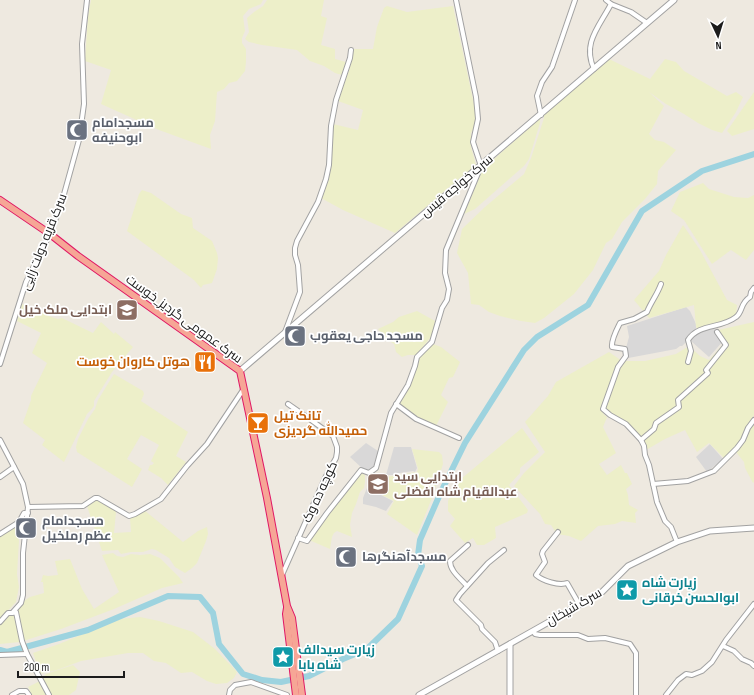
<svg xmlns="http://www.w3.org/2000/svg" width="754" height="695" viewBox="0 0 754 695" font-family="'Sofia Sans Condensed',Cairo,sans-serif">
<style>
.residential{fill:#d9d8d8}
.farmland{fill:#edefc9}
.lines{fill:none;stroke-linecap:round;stroke-linejoin:round}
.river{stroke:#9dd3df;stroke-width:6}
.minor-casing{stroke:#a2a2a2;stroke-width:6}
.tertiary-casing{stroke:#a2a2a2;stroke-width:7}
.trunk-casing{stroke:#e01865;stroke-width:8}
.minor{stroke:#fff;stroke-width:4}
.tertiary{stroke:#fff;stroke-width:5}
.trunk{stroke:#f6a696;stroke-width:6}
.labels{text-anchor:middle;dominant-baseline:central;stroke-width:3.5;stroke-linejoin:round;paint-order:stroke}
.worship-label{font-size:13px;font-weight:bold;fill:#5b616d;stroke:#fff;text-anchor:start}
.street-label{font-size:13px;fill:#1b1b1b;stroke:#fff}
.education-label{font-size:13px;font-weight:bold;fill:#785e54;stroke:#fff;text-anchor:end}
.food-label{font-size:13px;font-weight:bold;fill:#c56008;stroke:#fff;text-anchor:end}
.culture-label{font-size:13px;font-weight:bold;fill:#0d838f;stroke:#fff;text-anchor:start}
</style>
<rect width="100%" height="100%" fill="#eee9e0"/>
<!-- residential -->
<g class="residential">
<polygon points="686,307 690,311 696,324 696,332 711,324 724,340 709,357 691,341 694,335 682,346 680,346 676,349 623,359 629,337 627,326"/>
<polygon points="366,443 378,451 377,460 372,469 368,471 363,469 350,457"/>
<polygon points="710,444 723,459 707,472 696,457"/>
<polygon points="394,447 411,447 417,468 415,472 413,471 393,474 393,475 386,475"/>
<polygon points="367,488 393,501 386,511 376,507 363,504 363,498"/>
</g>
<!-- farmland -->
<g class="farmland">
<polygon points="91,0 263,0 261,4 249,9 243,16 245,31 242,38 242,43 246,49 246,62 245,71 237,81 229,83 224,89 217,92 215,121 210,135 211,149 159,130 101,104 111,70 85,61 88,16"/>
<polygon points="267,0 324,0 321,16 327,18 321,45 335,49 335,59 346,62 342,75 335,73 324,66 310,61 297,50 262,45 249,42 245,39 249,32 247,18 254,12 263,6"/>
<polygon points="387,6 407,12 453,6 475,109 476,119 475,126 471,133 471,147 476,165 395,233 343,210 321,198 329,165 333,124 358,130 363,110 338,101 337,98 354,49 373,49 377,27 384,8"/>
<polygon points="609,59 650,79 665,59 676,62 684,71 727,96 736,92 743,97 736,112 722,133 712,130 698,123 684,114 666,104 649,92 664,106 649,134 655,140 664,142 676,150 658,171 657,184 645,199 622,222 612,239 606,243 593,270 574,294 544,318 535,323 521,321 500,316 489,312 479,305 471,304 468,273 457,253 462,229 485,207 524,174 531,158 544,118 544,114"/>
<polygon points="754,92 754,129 732,136 727,131"/>
<polygon points="540,118 540,123 529,159 524,166 475,209 464,214 483,169"/>
<polygon points="703,183 709,189 734,197 748,198 754,195 754,250 746,260 731,250 712,264 684,220 671,211 680,192"/>
<polygon points="142,190 151,193 181,214 192,218 193,228 212,241 217,253 218,258 217,269 212,283 203,285 201,288 194,280 127,231 139,194"/>
<polygon points="683,225 700,250 727,300 737,305 736,316 720,324 698,329 696,327 694,305 649,318 634,300 659,271 666,255"/>
<polygon points="22,304 51,317 58,319 62,318 93,333 101,322 114,334 115,332 133,347 112,372 94,401 94,406 91,410 87,414 64,462 42,445 45,440 23,423 31,400 31,396 47,363 32,353 41,333 17,321"/>
<polygon points="417,311 435,321 432,336 416,355 408,355 402,357 396,352 394,344 385,338 378,329 393,322 399,317"/>
<polygon points="754,322 754,415 739,443 725,459 709,443 697,452 685,430 665,439 646,450 633,433 627,422 617,419 602,413 607,417 603,427 616,453 599,464 607,475 621,465 625,473 627,473 632,484 626,489 628,495 629,505 638,510 635,513 636,523 622,521 615,524 598,526 581,541 569,536 557,534 551,525 545,524 540,514 514,486 524,473 545,452 525,422 548,396 556,382 609,352 622,361 645,361 676,354 689,346 700,356 709,360 725,342 718,330"/>
<polygon points="433,344 441,347 460,362 453,377 449,378 441,395 448,402 436,426 421,419 399,405 419,358"/>
<polygon points="114,374 143,391 144,394 141,401 188,432 176,456 186,462 168,485 161,478 148,470 150,465 152,465 154,463 151,461 159,445 141,435 127,459 142,469 132,487 77,452 76,447 78,439 88,419 95,409 98,400"/>
<polygon points="754,420 754,482 753,483 745,468 744,462 736,452"/>
<polygon points="522,428 539,452 520,468 520,473 509,485 528,510 527,513 495,527 496,538 484,545 477,545 473,538 465,543 450,526 455,519 448,511 448,501 455,484"/>
<polygon points="412,449 439,452 442,455 443,464 432,498 417,535 387,514 394,501 380,494 372,488 367,488 367,486 369,474 386,477 417,472 418,469"/>
<polygon points="360,473 365,475 365,482 364,488 360,492 356,504 352,513 350,525 352,537 337,531 334,533 332,537 330,549 309,540"/>
<polygon points="97,499 107,503 116,512 114,533 131,532 130,518 144,510 183,542 198,531 207,527 208,534 206,541 197,563 192,568 185,573 175,567 169,558 156,550 152,549 143,552 131,552 121,554 118,550 102,551 87,506"/>
<polygon points="17,525 19,541 17,574 19,587 16,602 0,619 0,532 3,529"/>
<polygon points="113,553 117,556 123,557 131,554 140,555 150,554 160,558 179,577 183,583 162,588 114,609 61,629 20,642 0,644 0,624 21,603 30,597 44,593 43,582 41,582 43,575 48,576 58,575 55,561 70,559 82,589 94,609 119,592 102,555"/>
<polygon points="140,617 159,621 193,632 215,649 237,672 234,678 227,683 216,684 207,681 192,672 181,673 166,663 154,661 143,653 128,653 81,661 57,670 40,674 33,653 59,644 120,619"/>
<polygon points="73,665 80,672 76,690 69,695 32,695 28,687 38,682 46,674"/>
</g>
<g class="lines">
<!-- river -->
<polyline class="river" points="0,650 7,652 88,630 168,596 200,597 213,613 219,644 243,674 262,680 281,682 309,676 343,659 367,649 398,619 422,566 418,555 420,540 440,494 465,443 524,350 537,337 588,305 642,211 702,171 754,154"/>
<!-- minor casing -->
<g class="minor-casing">
<g id="minor">
<polyline points="606,0 611,4 631,12 647,23"/>
<path d="M594,69C582,43 599,27 611,4"/>
<polyline points="541,115 537,96 542,82 552,67 575,0"/>
<path d="M661,284C657,295 651,302 647,312L634,319L620,323C617,329 611,340 612,347L625,349L626,356L618,367L603,409L610,415L626,424L641,440L644,446L645,455L649,465L657,502L665,521L671,527L677,542"/>
<polyline points="285,332 300,292 298,265 295,255 295,248 297,241 318,202 326,179 329,165 331,126 336,100 350,58 351,50"/>
<path d="M688,362L691,351L688,340C699,323 721,329 736,317C743,312 740,303 750,297L751,292L754,288"/>
<polyline points="0,364 26,282 50,234 61,205 79,140 84,104 82,44 87,0"/>
<polyline points="396,404 416,419 459,438"/>
<polyline points="0,440 23,484 28,507 23,553 23,595 21,603 12,613 8,613 0,622"/>
<polyline points="641,440 654,429 656,423 679,407 678,400 708,373 706,370 726,345 717,332"/>
<polyline points="0,477 14,467"/>
<polyline points="653,484 688,481 714,471 737,448 743,440 748,428 754,420"/>
<polyline points="28,507 83,506 95,498 98,498 129,516 135,514 161,499 187,466 207,444 243,390"/>
<path d="M558,532L543,551L542,554L545,562L536,575C543,581 559,586 567,583L579,604"/>
<polyline points="0,534 19,522 24,513 28,513"/>
<polyline points="298,538 307,541 327,513 361,470 369,473 376,468 391,413 408,385 415,366 417,357 432,342 442,308 447,300 449,289 445,273 446,250 481,166 473,142 478,119 476,97 456,0"/>
<polyline points="282,575 325,478 336,458 337,452 337,447 333,436 311,420 288,404"/>
<path d="M467,586C460,578 450,571 450,561L468,545"/>
<polyline points="12,613 16,612 22,641 27,654 49,695"/>
<polyline points="533,631 535,634 540,635 578,635 588,639 605,638 630,644 636,653 636,695"/>
<polyline points="723,646 734,651 742,659 751,663 754,666"/>
<polyline points="498,651 495,642 482,629 481,625 456,600 460,594 488,563 504,550"/>
<polyline points="0,655 27,654"/>
<polyline points="12,695 19,691 26,691 29,695"/>
<polyline points="229,695 230,690 235,685 251,682 287,695"/>
<polyline points="666,695 678,680 686,674 692,675 702,671 712,662 726,640 754,604"/>
</g>
</g>
<!-- tertiary casing -->
<g class="tertiary-casing">
<g id="tertiary">
<polyline points="240,371 674,0"/>
<polyline points="419,695 602,592 628,566 677,542 710,531 754,528"/>
<polyline points="510,695 510,644"/>
</g>
</g>
<!-- trunk casing -->
<g class="trunk-casing">
<g id="trunk">
<polyline points="0,200 50,234 78,256 240,371 267,498 287,606 292,618 302,695"/>
<polyline points="287,608 286,614 296,695"/>
</g>
</g>
<!-- minor -->
<use href="#minor" class="minor"/>
<!-- tertiary -->
<use href="#tertiary" class="tertiary"/>
<!-- trunk -->
<use href="#trunk" class="trunk"/>
</g>
<!-- icons -->
<defs>
<g id="mosque-square" transform="scale(1.15)"><rect x="-9" y="-9" width="18" height="18" rx="4" fill="#6b7280" stroke="#fff"/><path d="M3.5-4.9A6 6 0 1 0 3.5 4.9A5 5 0 1 1 3.5-4.9Z" fill="#fff"/></g>
<g id="school-square" transform="scale(1.15)"><rect x="-9" y="-9" width="18" height="18" rx="4" fill="#8d6e63" stroke="#fff"/><path d="M0-5L7-2L0 1L-7-2ZM-4 1L0 2.5L4 1V4Q0 6-4 4Z" fill="#fff"/></g>
<g id="restaurant-square" transform="scale(1.15)"><rect x="-9" y="-9" width="18" height="18" rx="4" fill="#e8710a" stroke="#fff"/><path d="M-5-6h1v4h1v-4h1v4h1v-4h1v5L-1.5 .5V6h-2V.5L-5-1ZM5-6V6H3V1.5H1.5Q1.5-4 5-6Z" fill="#fff"/></g>
<g id="bar-square" transform="scale(1.15)"><rect x="-9" y="-9" width="18" height="18" rx="4" fill="#e8710a" stroke="#fff"/><path d="M-6-5H6L.8 .8V4.5H3.5V6h-7V4.5H-.8V.8Z" fill="#fff"/></g>
<g id="sight-square" transform="scale(1.15)"><rect x="-9" y="-9" width="18" height="18" rx="4" fill="#0f9aa8" stroke="#fff"/><path d="M0-6L1.8-2.2L6-1.7L2.9 1.2L3.7 5.4L0 3.3L-3.7 5.4L-2.9 1.2L-6-1.7L-1.8-2.2Z" fill="#fff"/></g>
</defs>
<g fill-rule="evenodd">
<use href="#mosque-square" x="77" y="130"/>
<use href="#school-square" x="127" y="310"/>
<use href="#mosque-square" x="295" y="336"/>
<use href="#restaurant-square" x="205" y="362"/>
<use href="#bar-square" x="258" y="423"/>
<use href="#school-square" x="378" y="484"/>
<use href="#mosque-square" x="26" y="528"/>
<use href="#mosque-square" x="346" y="557"/>
<use href="#sight-square" x="627" y="590"/>
<use href="#sight-square" x="283" y="657"/>
</g>
<g class="labels">
<!-- worship labels -->
<g class="worship-label">
<text x="92" y="123">مسجدامام<tspan x="92" dy="15">ابوحنیفه</tspan></text>
<text x="310" y="336">مسجد حاجی یعقوب</text>
<text x="42" y="521">مسجدامام<tspan x="42" dy="15">عظم رملخیل</tspan></text>
<text x="362" y="557">مسجدآهنگرها</text>
</g>
<!-- street labels -->
<g class="street-label">
<text transform="translate(457 186) rotate(-40)">سرک خواجه قیس</text>
<text transform="translate(44 242) rotate(-68)">سرک قریه دولت زایی</text>
<text transform="translate(184 319) rotate(36)">سرک عمومی گردیز_خوست</text>
<text transform="translate(320 492) rotate(-65)">کوچه ده وک</text>
<text transform="translate(574 607) rotate(-30)">سرک شیخان</text>
</g>
<!-- education labels -->
<g class="education-label">
<text x="112" y="310">ابتدایی ملک خیل</text>
<text x="394" y="477" text-anchor="start">ابتدایی سید<tspan x="394" dy="15">عبدالقیام شاه افضلی</tspan></text>
</g>
<!-- food labels -->
<g class="food-label">
<text x="190" y="362">هوتل کاروان خوست</text>
<text x="274" y="416" text-anchor="start">تانک تیل<tspan x="274" dy="15">حمیدالله گردیزی</tspan></text>
</g>
<!-- culture labels -->
<g class="culture-label">
<text x="642" y="583">زیارت شاه<tspan x="642" dy="15">ابوالحسن خرقانی</tspan></text>
<text x="298" y="650">زیارت سیدالف<tspan x="298" dy="15">شاه بابا</tspan></text>
</g>
</g>
<!-- north arrow -->
<g transform="translate(718 36) rotate(176)" stroke="#ffffff" stroke-width="3" paint-order="stroke">
<path d="M0-3L7 15L0 10L-7 15Z" fill="#1b1b1b"/>
<text y="-6" font-size="11" font-weight="bold" text-anchor="middle" fill="#1b1b1b">N</text>
</g>
<!-- scale -->
<path d="M18 671v6h106v-6" fill="none" stroke="#1b1b1b" stroke-width="2"/>
<text x="24" y="671" font-size="12" fill="#1b1b1b" stroke="#ffffff" stroke-width="3" paint-order="stroke">200 m</text>
</svg>
